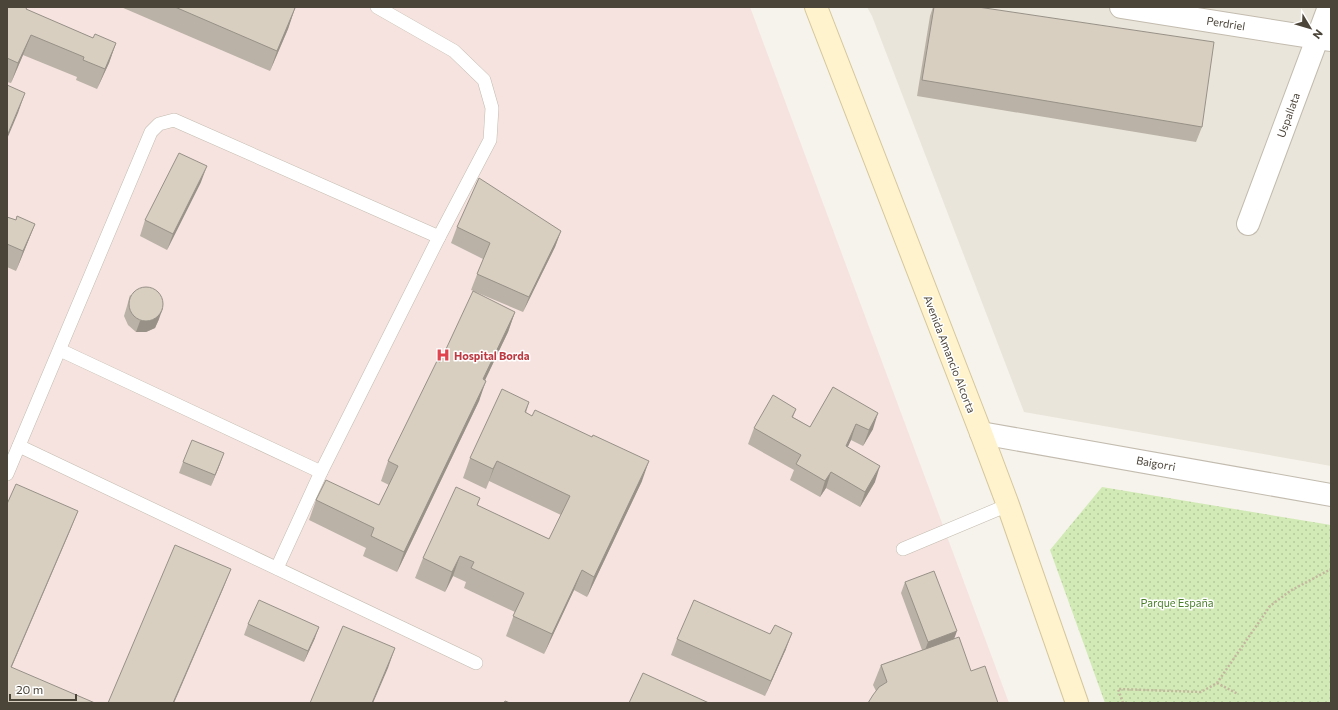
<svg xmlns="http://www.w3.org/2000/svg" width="1338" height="710" viewBox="0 0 1338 710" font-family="Commissioner,sans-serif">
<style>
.residential{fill:#eae5da}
.medical{fill:#f6e3e0}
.green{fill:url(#green-dots)}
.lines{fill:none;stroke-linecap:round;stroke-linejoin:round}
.lane-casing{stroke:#c2bbae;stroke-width:14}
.street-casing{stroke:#c2bbae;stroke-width:24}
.secondary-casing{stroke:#d6c79b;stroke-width:24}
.path{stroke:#c4b79f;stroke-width:2.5;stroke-dasharray:2 2;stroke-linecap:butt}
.lane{stroke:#fff;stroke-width:13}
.street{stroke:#fff;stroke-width:22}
.secondary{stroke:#fff3cd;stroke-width:22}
.wall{fill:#bab2a6}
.shaded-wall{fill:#979187}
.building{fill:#d8cfc1;stroke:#979187}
.labels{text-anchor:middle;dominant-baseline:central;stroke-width:3;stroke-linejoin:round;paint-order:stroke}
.street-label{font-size:11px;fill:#4b4439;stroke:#fff}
.health-label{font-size:11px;font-weight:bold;fill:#be3a42;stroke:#fff;text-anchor:start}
.park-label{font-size:11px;fill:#4a7f2a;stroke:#fff}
</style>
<defs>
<pattern id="green-dots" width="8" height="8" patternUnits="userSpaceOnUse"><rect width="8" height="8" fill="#d2eab5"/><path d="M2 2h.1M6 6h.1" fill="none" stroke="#b6ca9c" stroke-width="1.8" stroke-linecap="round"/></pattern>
</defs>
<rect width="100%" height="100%" fill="#f6f3ec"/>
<!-- residential -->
<polygon class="residential" points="867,7 1331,7 1331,466 1024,412 872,16"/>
<!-- medical -->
<polygon class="medical" points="7,7 750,7 1009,703 7,703"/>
<!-- green -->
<polygon class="green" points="1102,487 1331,525 1331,703 1105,703 1050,550"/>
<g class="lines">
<!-- lane casing -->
<g class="lane-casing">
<g id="lane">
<polyline points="60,350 321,472"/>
<polyline points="19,446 476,663"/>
<polyline points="7,474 151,132 159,124 174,120 439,237"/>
<polyline points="903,549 1008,505"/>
<polyline points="277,568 321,472 439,237 490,140 492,108 484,80 454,51 377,7"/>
</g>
</g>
<!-- street casing -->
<g class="street-casing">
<g id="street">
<polyline points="1121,7 1330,40"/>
<polyline points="1248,224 1329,7"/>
<polyline points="981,433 1331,495"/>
</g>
</g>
<!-- secondary casing -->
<g class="secondary-casing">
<polyline id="secondary" points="816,7 981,433 1008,505 1077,703"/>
</g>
<!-- path -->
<g class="path">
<polyline points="1217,683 1238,694"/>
<polyline points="1123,703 1118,689 1201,692 1217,683 1270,606 1290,591 1331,569"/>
</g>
<!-- lane -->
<use href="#lane" class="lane"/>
<!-- street -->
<use href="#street" class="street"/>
<!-- secondary -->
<use href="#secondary" class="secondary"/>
</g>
<!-- wall -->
<g class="wall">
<polygon points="7,7 27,10 93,38 116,43 109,63 97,89 76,80 77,77 23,55 11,83 7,82"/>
<polygon points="121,7 292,7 295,8 288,29 270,71"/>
<polygon points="933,7 978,7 1202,127 1196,142 917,96 930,16"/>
<polygon points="201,182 167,250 140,236 145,220"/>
<polygon points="7,217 16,220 35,224 27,244 16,271 7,267"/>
<polygon points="457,227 561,231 555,247 523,312 471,290 483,259 451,243"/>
<polygon points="130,295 159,319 155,328 146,332 136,332 128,325 124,316 127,306"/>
<polygon points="515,312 508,332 485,380 479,401 397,572 363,556 366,548 309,520 316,500 379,505 389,485 381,481 388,461"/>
<polygon points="833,387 873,429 863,446 851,440 847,447 875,482 860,507 826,488 820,497 790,480 794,470 748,444 754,428 796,409 793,417 810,427"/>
<polygon points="529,402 526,413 642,481 587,597 574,590 544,654 506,636 515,612 464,588 466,582 453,576 445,592 415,578 423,558 480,498 477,506 549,539 561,515 489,481 486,489 463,478 470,458"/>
<polygon points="183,462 220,464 211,486 179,473"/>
<polygon points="905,582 954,639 971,671 998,703 876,691 873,685 881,665 922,650 901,593"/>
<polygon points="248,624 315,638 304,662 244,635"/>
<polygon points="677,639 786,649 765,696 671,655"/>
</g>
<!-- shaded-wall -->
<g class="shaded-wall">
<polygon points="295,8 288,29 270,71 277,51"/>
<polygon points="31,35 23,55 11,83 18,63"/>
<polygon points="116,43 109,63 97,89 105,69"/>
<polygon points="25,93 18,113 7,139 7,136"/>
<polygon points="207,166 201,182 167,250 173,234"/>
<polygon points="35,224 27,244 16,271 23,251"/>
<polygon points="561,231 555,247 523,312 529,297"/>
<polygon points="163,308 159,319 155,328 146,332 136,332 140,321"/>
<polygon points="515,312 508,332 476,399 483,379"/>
<polygon points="486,381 479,401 397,572 404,552"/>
<polygon points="878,413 873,429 863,446 869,430"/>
<polygon points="856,424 851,440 841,462 846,446"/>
<polygon points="224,453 220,464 211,486 215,475"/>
<polygon points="497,461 489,481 486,489 493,469"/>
<polygon points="649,461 642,481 587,597 594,577"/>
<polygon points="880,466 875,482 860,507 865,492"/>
<polygon points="831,472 826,488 820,497 825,481"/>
<polygon points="78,511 70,531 7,678 11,667"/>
<polygon points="460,556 453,576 445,592 452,572"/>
<polygon points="231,569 223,589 174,703 173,703"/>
<polygon points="582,570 574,590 544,654 552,634"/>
<polygon points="319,627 315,638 304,662 308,651"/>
<polygon points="957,631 953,642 924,653 928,642"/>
<polygon points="792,633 786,649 765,696 771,681"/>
<polygon points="395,648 388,668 373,703 372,703"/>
</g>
<!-- building -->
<g class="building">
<polygon points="7,7 27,7 26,9 93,38 95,34 116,43 105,69 83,60 84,57 31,35 18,63 7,58"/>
<polygon points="175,7 292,7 295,8 277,51"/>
<polygon points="934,7 978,7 1214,42 1202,127 922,80"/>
<polygon points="7,85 25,93 7,136"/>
<polygon points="179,153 207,166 173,234 145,220"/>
<polygon points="479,178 561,231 529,297 477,274 490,243 457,227"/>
<polygon points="17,216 35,224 23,251 7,244 7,217 16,220"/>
<circle cx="146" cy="304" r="17"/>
<polygon points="473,291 515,312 483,379 486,381 404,552 371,536 374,528 316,500 326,480 379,505 398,466 388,461 437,361 440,362"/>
<polygon points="833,387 878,413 869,430 856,424 846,446 880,466 865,492 831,472 825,481 796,464 801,455 754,428 773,395 796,409 792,417 810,427"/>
<polygon points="502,389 529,402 525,412 532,416 535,410 592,437 593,435 649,461 594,577 582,570 552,634 513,616 524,593 471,568 474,562 460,556 452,572 423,558 456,487 480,498 477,505 549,539 570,496 497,461 493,469 470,458"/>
<polygon points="192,440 224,453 215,475 183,462"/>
<polygon points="16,484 78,511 11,667 95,703 7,703 7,504"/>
<polygon points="175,545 231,569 173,703 108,703"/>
<polygon points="934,571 957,631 928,642 905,582"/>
<polygon points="259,600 319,627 308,651 248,624"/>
<polygon points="694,600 770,634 775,625 792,633 771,681 677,639"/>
<polygon points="343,626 395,648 372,703 310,703"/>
<polygon points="959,637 971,671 985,666 998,703 868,703 873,695 879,687 887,682 881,665"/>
<polygon points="643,673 709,703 629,703"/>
<polygon points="505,701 510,703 504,703"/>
</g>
<!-- icons -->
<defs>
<g id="hospital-bare" transform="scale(1.08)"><path d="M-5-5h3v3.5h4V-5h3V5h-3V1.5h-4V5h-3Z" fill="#e0444e" stroke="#fff" stroke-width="2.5" paint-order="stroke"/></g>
</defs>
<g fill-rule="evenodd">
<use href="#hospital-bare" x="443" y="355"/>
</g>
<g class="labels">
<!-- street labels -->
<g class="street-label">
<text transform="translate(1226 23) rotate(9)">Perdriel</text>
<text transform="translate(1288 115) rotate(-70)">Uspallata</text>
<text transform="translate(950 354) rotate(69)">Avenida Amancio Alcorta</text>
<text transform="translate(1156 463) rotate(10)">Baigorri</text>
</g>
<!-- health labels -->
<g class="health-label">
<text x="454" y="355">Hospital Borda</text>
</g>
<!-- park labels -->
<g class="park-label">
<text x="1177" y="602">Parque España</text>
</g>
</g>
<!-- border -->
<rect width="1338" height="710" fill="none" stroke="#4b4439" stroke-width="16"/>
<!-- north arrow -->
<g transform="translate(1310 28) rotate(128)" stroke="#ffffff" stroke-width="3" paint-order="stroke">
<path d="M0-3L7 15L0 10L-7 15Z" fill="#4b4439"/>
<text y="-6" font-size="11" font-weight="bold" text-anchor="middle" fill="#4b4439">N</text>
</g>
<!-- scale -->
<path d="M10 694v6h66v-6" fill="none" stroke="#4b4439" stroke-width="2"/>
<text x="16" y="694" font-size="12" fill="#4b4439" stroke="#ffffff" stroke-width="3" paint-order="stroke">20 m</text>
</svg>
